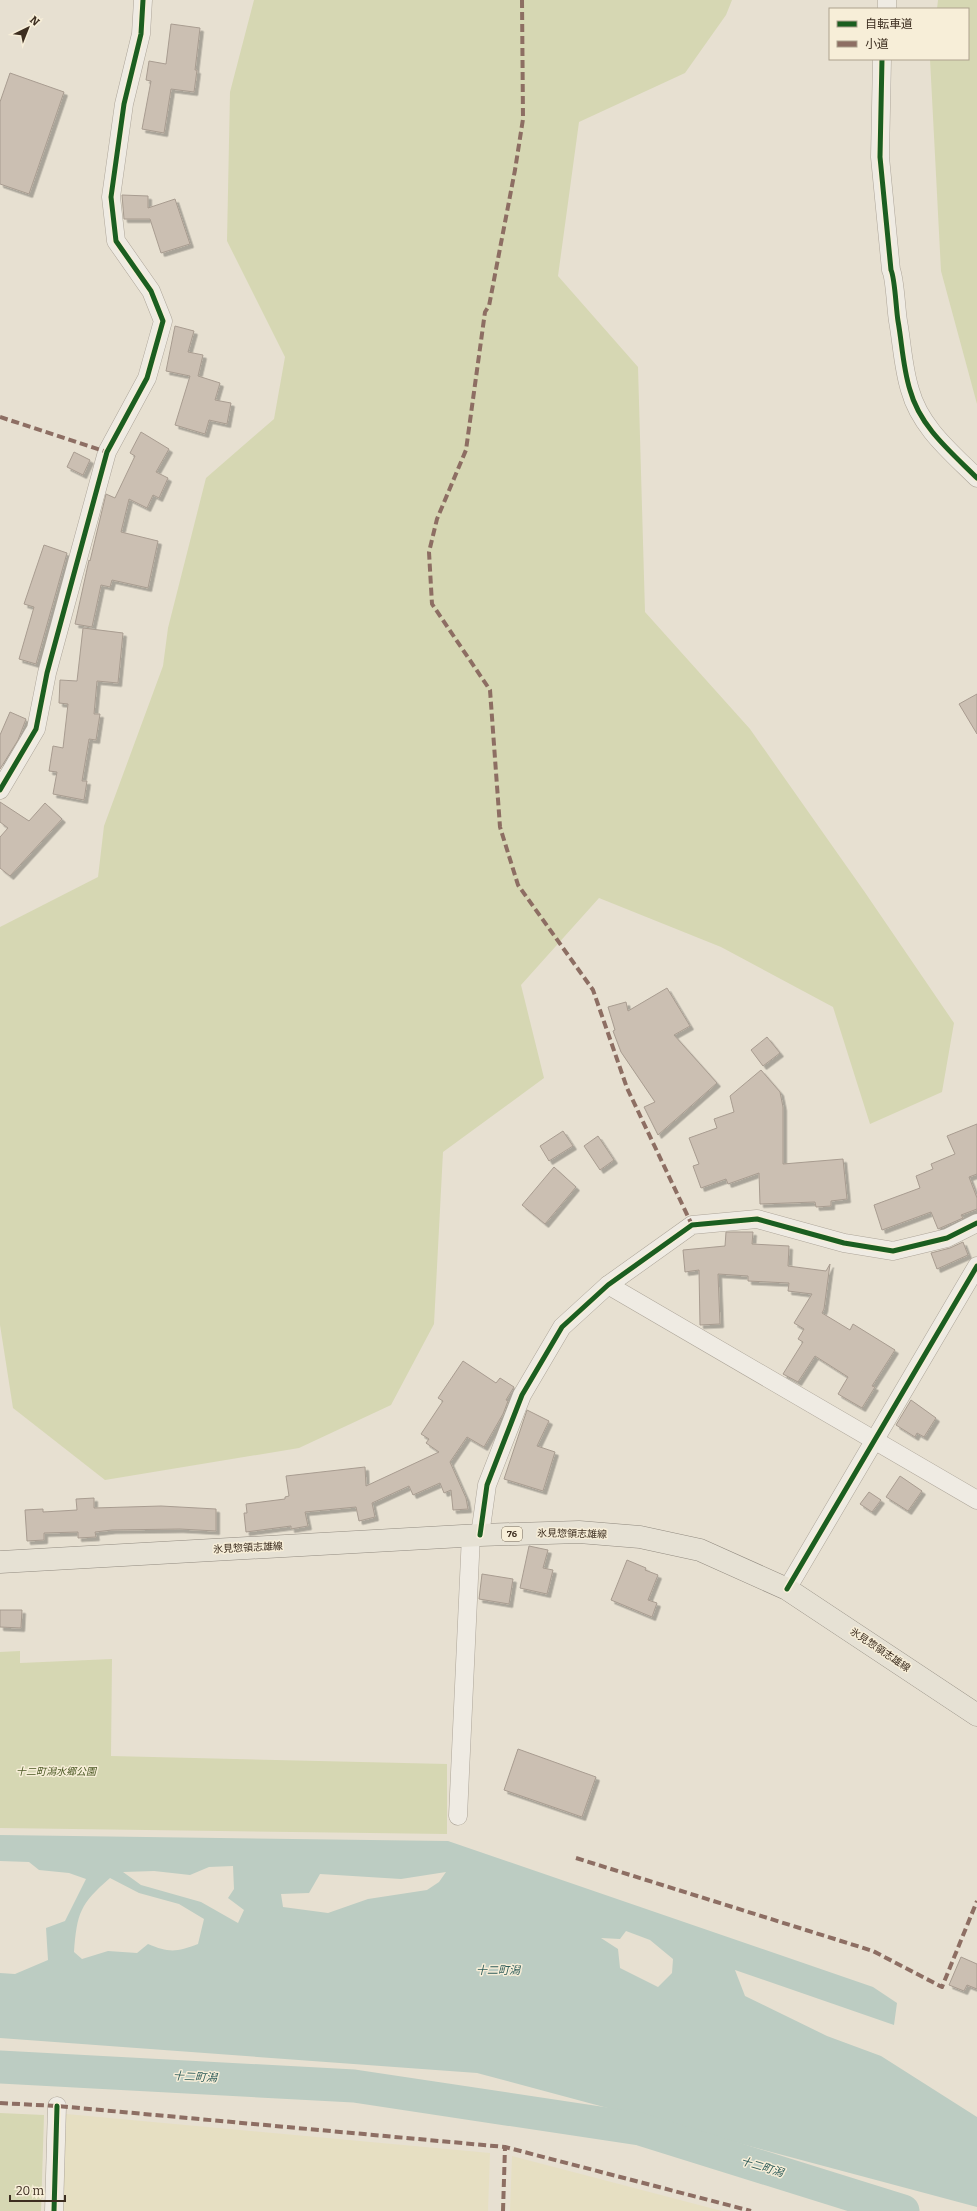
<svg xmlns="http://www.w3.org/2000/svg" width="977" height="2211" viewBox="0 0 977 2211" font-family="Bitter,'Noto Sans JP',serif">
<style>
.farmland{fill:#e6dfc2}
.green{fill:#d6d7b3}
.water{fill:#bcccc2;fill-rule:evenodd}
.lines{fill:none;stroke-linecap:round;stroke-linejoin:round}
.river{stroke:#bcccc2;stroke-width:33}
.building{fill:#cbbfb2;stroke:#a89c90;filter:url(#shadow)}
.minor-casing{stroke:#ada599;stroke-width:19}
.major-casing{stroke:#928b80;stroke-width:23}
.minor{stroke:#efebe3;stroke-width:18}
.major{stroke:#e6e1d4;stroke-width:22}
.quiet{stroke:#8d6e63;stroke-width:4;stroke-dasharray:8 4;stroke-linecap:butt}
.cycleway-casing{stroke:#f7eed8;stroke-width:8}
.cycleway{stroke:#1b5e20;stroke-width:5}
.labels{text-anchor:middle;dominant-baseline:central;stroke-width:3;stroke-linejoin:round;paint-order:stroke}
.shield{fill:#f7eed8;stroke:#756857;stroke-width:1}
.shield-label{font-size:9px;font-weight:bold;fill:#3d2e20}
.street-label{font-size:10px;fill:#3d2e20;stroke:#f7eed8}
.park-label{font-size:10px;font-style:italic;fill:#4d5a26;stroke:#f7eed8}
.water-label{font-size:11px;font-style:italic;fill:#2f5d5a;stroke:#f7eed8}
</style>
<defs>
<filter id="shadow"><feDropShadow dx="3.5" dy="3.5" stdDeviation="0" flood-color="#0004"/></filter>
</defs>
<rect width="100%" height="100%" fill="#e7e0d1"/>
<!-- farmland -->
<g class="farmland">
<polygon points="66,2114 490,2153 488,2211 63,2211"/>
<polygon points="512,2156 722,2211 510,2211"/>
</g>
<!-- green -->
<g class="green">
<polygon points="254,0 732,0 726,15 685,73 579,122 558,276 638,367 645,612 750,729 864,891 954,1023 942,1092 870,1124 833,1007 721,947 599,898 521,985 544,1078 443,1152 434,1324 391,1405 299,1448 105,1480 13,1408 0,1325 0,927 98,877 104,826 163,666 168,628 206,478 274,419 285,357 227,241 230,92"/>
<polygon points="938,0 977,0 977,404 941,271 930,59 968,59 968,9 937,9"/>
<polygon points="20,1651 20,1663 112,1659 111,1756 447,1764 447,1834 0,1828 0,1652"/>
<polygon points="0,2113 44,2115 41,2211 0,2211"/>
</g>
<!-- water -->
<path class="water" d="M0,1835L448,1841L873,1987L897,2003L894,2025L735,1970L745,1996L827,2036L881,2056L977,2117V2207L477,2073L0,2038V1973L15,1974L48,1960L46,1928L65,1921L86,1879L69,1873L39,1870L29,1862L0,1861ZM233,1866L234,1889L228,1898L244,1910L238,1923L201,1902L141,1885L123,1872L154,1871L190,1875L209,1867ZM446,1872L439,1882L427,1890L368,1899L328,1913L283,1907L281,1894L309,1893L320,1874L401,1879ZM110,1878L139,1893L179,1904L204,1919L198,1944C177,1952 169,1953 148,1944L137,1953L108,1951L82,1959L74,1952C77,1913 80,1904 110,1878ZM626,1931L650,1940L673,1959L672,1973L658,1987L620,1968L618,1949L601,1938L620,1939Z"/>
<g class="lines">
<!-- river -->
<polyline class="river" points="0,2067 354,2086 640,2129 903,2211"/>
</g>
<!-- building -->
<g class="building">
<polygon points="171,24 200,28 195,70 197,70 194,92 171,89 164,133 142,129 151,81 146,80 149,61 166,64"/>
<polygon points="10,73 64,92 29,194 0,184 0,102"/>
<polygon points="122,195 148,196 148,208 175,199 190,244 161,253 150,219 124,219"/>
<polygon points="175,326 194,331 188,352 203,355 198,376 220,383 215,400 231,403 227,424 209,420 205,434 175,425 190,376 166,371"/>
<polygon points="141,432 169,449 156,472 168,478 159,498 153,495 147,508 129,499 121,532 158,541 148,588 112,580 110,587 101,585 92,627 75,624 89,560 90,561 106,494 115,498 135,456 130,453"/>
<polygon points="74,452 90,460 83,475 67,467"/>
<polygon points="44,545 67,553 36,664 19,659 34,607 24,604"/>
<polygon points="83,628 123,633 118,683 97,681 94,714 100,714 96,740 89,739 82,781 87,781 84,800 53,794 57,772 49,771 53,746 63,748 68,704 59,703 60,680 77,681"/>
<polygon points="977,694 977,734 959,704"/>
<polygon points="10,712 26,719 18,740 0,769 0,735"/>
<polygon points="0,802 29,821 45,803 62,819 10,876 0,868 0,837 8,828 0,822"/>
<polygon points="667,988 690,1026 674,1035 717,1083 658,1135 644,1107 655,1102 621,1052 613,1031 615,1030 608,1007 626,1002 628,1011"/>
<polygon points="767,1037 780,1053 763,1066 751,1050"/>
<polygon points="761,1070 780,1092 783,1107 783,1164 843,1159 847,1199 831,1201 831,1206 816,1207 815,1202 760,1204 759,1173 728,1184 726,1179 701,1188 693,1166 699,1164 689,1138 717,1128 714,1119 734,1112 730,1096"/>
<polygon points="977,1124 977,1174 969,1177 977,1198 977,1209 961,1215 963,1218 938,1229 931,1212 882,1230 874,1205 920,1188 916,1176 933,1169 931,1164 955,1154 947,1136"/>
<polygon points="563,1131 573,1146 549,1161 540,1146"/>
<polygon points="598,1136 614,1160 600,1170 584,1146"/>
<polygon points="554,1167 576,1187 545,1224 522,1205"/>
<polygon points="726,1232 753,1232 752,1244 789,1246 788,1266 826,1271 830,1264 824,1309 822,1313 850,1330 853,1324 895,1350 872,1386 875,1387 862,1408 838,1394 848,1377 815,1356 798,1382 783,1374 803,1342 798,1339 804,1329 794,1323 812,1294 788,1291 789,1283 748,1281 748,1276 718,1274 720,1324 700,1325 699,1270 685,1272 683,1250 725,1246"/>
<polygon points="963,1242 968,1255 937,1269 931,1253 950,1248"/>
<polygon points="463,1361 496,1383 500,1378 514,1387 506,1400 508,1401 503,1414 484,1447 467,1437 450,1462 466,1498 468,1509 453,1510 451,1490 444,1493 440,1483 413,1495 409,1486 372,1503 375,1517 359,1521 356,1507 305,1512 308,1526 291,1529 291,1526 246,1532 244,1513 247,1513 246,1504 285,1499 285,1497 289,1496 286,1476 365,1467 366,1486 439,1452 426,1443 429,1439 421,1434 443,1401 438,1398"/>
<polygon points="911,1400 936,1418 924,1437 917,1433 915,1437 896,1425"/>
<polygon points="527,1410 549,1421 537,1446 555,1452 543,1491 504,1479"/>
<polygon points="900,1476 922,1491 908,1511 886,1497"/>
<polygon points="869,1492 881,1500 872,1512 860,1504"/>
<polygon points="94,1498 94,1508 161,1506 216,1509 216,1531 180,1529 112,1530 95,1532 96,1537 78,1538 78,1532 44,1533 44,1540 27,1541 25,1510 43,1509 43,1512 77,1510 76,1499"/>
<polygon points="529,1546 548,1550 543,1568 553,1570 547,1594 520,1588"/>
<polygon points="627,1560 646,1568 645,1570 658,1575 648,1600 657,1603 652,1617 611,1600"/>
<polygon points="482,1574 513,1579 509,1604 479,1599"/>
<polygon points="0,1610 22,1610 21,1628 0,1627"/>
<polygon points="518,1749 596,1777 582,1817 504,1790"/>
<polygon points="961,1957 977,1964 977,1989 967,1985 964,1991 949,1985"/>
</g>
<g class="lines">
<!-- minor casing -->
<g class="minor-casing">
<g id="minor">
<polyline points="887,9 887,0"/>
<path d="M882,59L880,157L891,270C895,278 896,309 898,321C902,343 903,368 910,390C920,427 951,452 977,478"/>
<polyline points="0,790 36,729 47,673 107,452 147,378 163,321 151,291 116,241 111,197 124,104 141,34 143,0"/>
<polyline points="608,1285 977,1500"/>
<polyline points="480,1535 487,1485 522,1395 562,1327 608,1285 692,1225 757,1219 844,1243 893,1251 947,1238 977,1223"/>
<polyline points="787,1589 977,1266"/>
<polyline points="458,1816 471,1535"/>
<polyline points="54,2211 57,2106"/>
</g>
</g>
<!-- major casing -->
<g class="major-casing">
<polyline id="major" points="0,1562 480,1535 579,1532 640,1537 700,1550 787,1589 977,1715"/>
</g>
<!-- minor -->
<use href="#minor" class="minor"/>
<!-- major -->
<use href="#major" class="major"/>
<!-- quiet -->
<g class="quiet">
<polyline points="522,0 523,119 515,170 489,306 485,312 466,450 437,519 429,552 432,604 490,690 500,827 518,885 593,990 627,1088 692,1225"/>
<polyline points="0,417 107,452"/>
<polyline points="576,1858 873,1951 942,1987 977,1901"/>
<polyline points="0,2103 57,2106 505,2147 751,2211"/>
<polyline points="503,2211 505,2147"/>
</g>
<!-- cycleway casing -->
<g class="cycleway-casing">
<g id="cycleway">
<path d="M882,59L880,157L891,270C895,278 896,309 898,321C902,343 903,368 910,390C920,427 951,452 977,478"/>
<polyline points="0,790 36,729 47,673 107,452 147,378 163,321 151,291 116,241 111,197 124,104 141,34 143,0"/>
<polyline points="480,1535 487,1485 522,1395 562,1327 608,1285 692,1225 757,1219 844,1243 893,1251 947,1238 977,1223"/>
<polyline points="787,1589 977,1266"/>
<polyline points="54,2211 57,2106"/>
</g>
</g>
<!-- cycleway -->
<use href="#cycleway" class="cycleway"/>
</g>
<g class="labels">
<!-- shield labels -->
<rect class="shield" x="502" y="1527" width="20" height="14" rx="3"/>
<g class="shield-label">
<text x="512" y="1534">76</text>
</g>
<!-- street labels -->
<g class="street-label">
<text transform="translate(572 1534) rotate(1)">氷見惣領志雄線</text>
<text transform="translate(248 1548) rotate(-3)">氷見惣領志雄線</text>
<text transform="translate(880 1650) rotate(34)">氷見惣領志雄線</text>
</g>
<!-- park labels -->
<g class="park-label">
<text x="56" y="1772">十二町潟水郷公園</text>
</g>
<!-- water labels -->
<g class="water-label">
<text x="498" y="1970">十二町潟</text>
<text transform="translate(195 2077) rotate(3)">十二町潟</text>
<text transform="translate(762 2167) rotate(17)">十二町潟</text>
</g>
</g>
<!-- legend -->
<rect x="829" y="8" width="140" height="52" fill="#f7eed8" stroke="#ada18e"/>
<rect x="837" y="21" width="20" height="6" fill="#1b5e20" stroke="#ada18e"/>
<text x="865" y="28" font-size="12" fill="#3d2e20">自転車道</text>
<rect x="837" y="41" width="20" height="6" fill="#8d6e63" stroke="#ada18e"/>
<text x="865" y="48" font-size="12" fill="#3d2e20">小道</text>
<!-- north arrow -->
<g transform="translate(28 28) rotate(43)" stroke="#f7eed8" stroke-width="3" paint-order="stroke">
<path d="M0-3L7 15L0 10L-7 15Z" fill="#3d2e20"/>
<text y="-6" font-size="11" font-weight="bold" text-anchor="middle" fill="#3d2e20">N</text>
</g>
<!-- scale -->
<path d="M10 2195v6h55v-6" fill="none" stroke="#3d2e20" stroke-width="2"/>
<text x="16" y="2195" font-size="12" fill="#3d2e20" stroke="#f7eed8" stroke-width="3" paint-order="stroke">20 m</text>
</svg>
